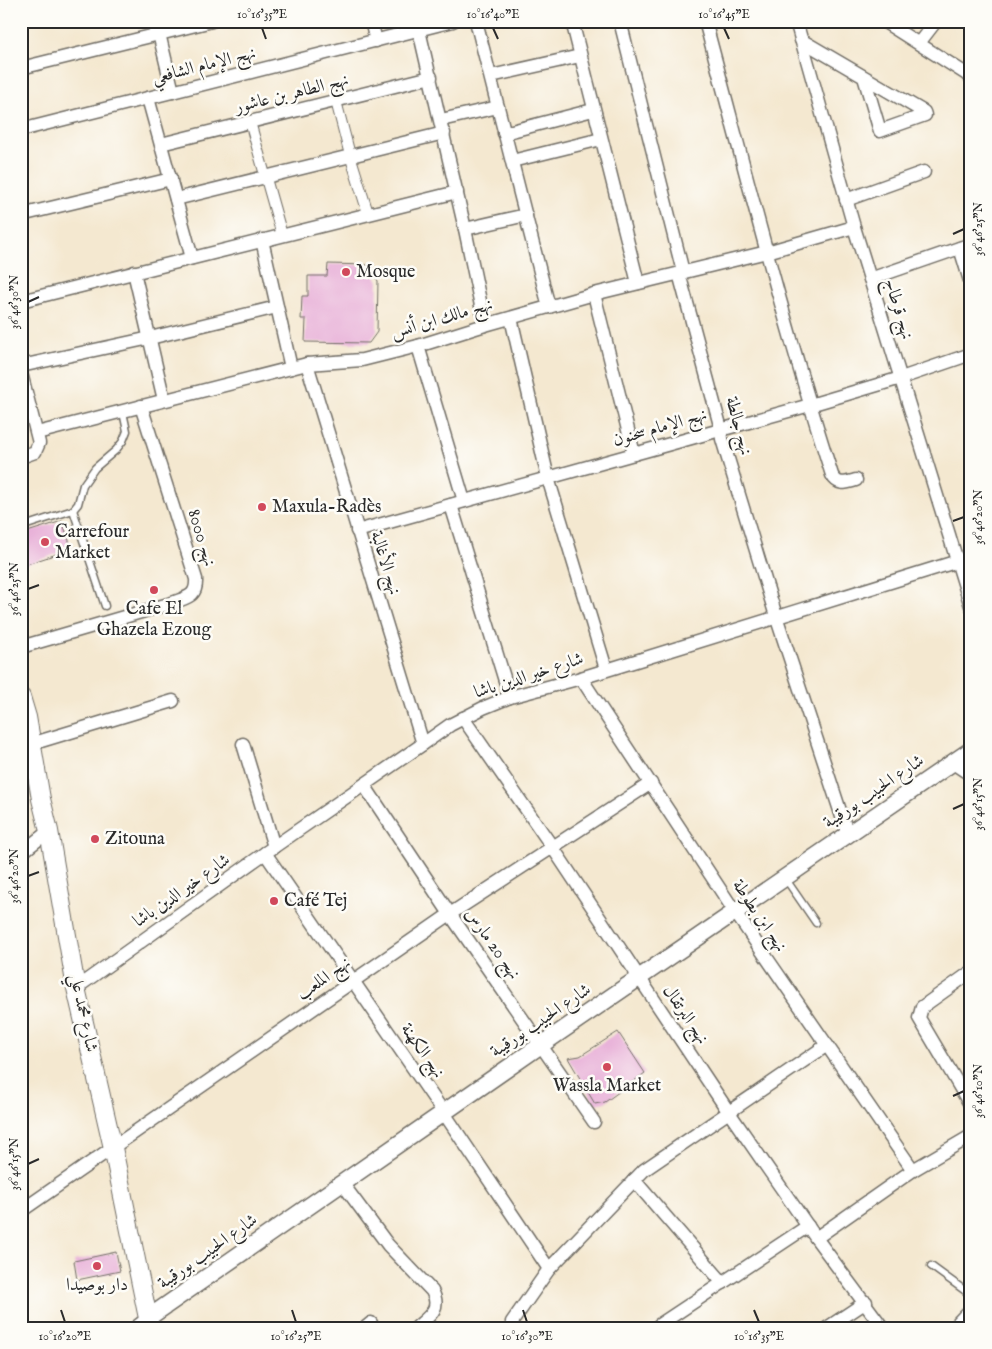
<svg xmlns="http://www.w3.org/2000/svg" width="992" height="1349" viewBox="0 0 992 1349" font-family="'IM FELL English',Amiri,serif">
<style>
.building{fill:#e7add7}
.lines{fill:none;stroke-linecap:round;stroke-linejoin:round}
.service-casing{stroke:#716d65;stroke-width:9}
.pedestrian-casing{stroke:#716d65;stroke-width:12}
.minor-casing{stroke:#716d65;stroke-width:15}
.tertiary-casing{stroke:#716d65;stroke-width:19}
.secondary-casing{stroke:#716d65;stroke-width:20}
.service{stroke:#fff;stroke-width:6}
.pedestrian{stroke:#fff;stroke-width:10}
.minor{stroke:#fff;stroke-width:12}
.tertiary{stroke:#fff;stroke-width:16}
.secondary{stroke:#fff;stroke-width:18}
.ticks{fill:none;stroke:#2b2b2b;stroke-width:2}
.poi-dot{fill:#d1495b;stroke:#fdfcf7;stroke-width:2}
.labels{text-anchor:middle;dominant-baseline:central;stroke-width:5;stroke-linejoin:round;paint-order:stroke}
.street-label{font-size:18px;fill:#2b2b2b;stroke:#fdfcf7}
.poi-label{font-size:18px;fill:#2b2b2b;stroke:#fdfcf7;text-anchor:start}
.neatline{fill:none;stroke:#2b2b2b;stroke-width:2}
.ticks-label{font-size:12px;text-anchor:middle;fill:#2b2b2b}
</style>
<rect width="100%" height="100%" fill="#fdfcf7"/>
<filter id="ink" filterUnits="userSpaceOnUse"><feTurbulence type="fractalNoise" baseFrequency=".02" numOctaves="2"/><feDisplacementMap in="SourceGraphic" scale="10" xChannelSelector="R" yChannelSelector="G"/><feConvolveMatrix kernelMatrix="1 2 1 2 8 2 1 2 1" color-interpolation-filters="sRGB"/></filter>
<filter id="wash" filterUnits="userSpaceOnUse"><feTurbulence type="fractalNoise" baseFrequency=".0096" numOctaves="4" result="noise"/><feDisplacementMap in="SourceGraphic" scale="20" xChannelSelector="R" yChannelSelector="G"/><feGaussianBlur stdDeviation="1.12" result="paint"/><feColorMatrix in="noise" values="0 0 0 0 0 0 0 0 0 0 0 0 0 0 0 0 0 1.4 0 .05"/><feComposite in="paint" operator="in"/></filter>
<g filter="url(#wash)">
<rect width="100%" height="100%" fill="#f4e8d0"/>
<g id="blocks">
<!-- building -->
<g class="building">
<polygon points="328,264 369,265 378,281 377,332 369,343 305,342 306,319 301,319 302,296 308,296 308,276 327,276"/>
<polygon points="62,521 72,549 21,566 21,534"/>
<polygon points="618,1032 645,1073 605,1102 595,1104 568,1058 580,1056"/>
<polygon points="116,1252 120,1271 77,1280 74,1261"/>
</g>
</g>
</g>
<g filter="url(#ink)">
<use href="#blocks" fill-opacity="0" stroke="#716d65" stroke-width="1"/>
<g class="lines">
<!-- service casing -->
<g class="service-casing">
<g id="service">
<polyline points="73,510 105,606"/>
<polyline points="21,527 73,510 78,504 83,485 95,468 116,450 123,441 127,431 123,412"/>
<polyline points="785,878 816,923"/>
<polyline points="931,1266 971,1295"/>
</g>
</g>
<!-- pedestrian casing -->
<g class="pedestrian-casing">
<g id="pedestrian">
<polyline points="336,101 350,155 368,213"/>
<polyline points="250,122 282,235"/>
</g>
</g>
<!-- minor casing -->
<g class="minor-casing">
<g id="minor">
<polyline points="156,21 173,92"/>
<polyline points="371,21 376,41"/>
<polyline points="476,21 549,307"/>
<polyline points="572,21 638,283"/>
<polyline points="620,21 683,272 680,277 721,429 722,439 776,616 848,835"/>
<path d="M705,21C746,173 784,325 832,475C838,486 845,483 856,480"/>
<polyline points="796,21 854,227 971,606"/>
<polyline points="883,21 971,77"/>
<polyline points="419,30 465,229 485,325"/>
<polyline points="801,40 924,112 925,115 880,131 864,77"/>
<polyline points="919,43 936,21"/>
<polyline points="21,68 212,21"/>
<polyline points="491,76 580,56"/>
<polyline points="148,98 192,258"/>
<polyline points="441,120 498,107"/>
<polyline points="21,130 453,21"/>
<polyline points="504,133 593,110"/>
<polyline points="161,144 431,77"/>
<polyline points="512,161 601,139"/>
<polyline points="176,199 444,133"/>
<polyline points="846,200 924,172"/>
<polyline points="21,215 171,179"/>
<polyline points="465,229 526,215"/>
<polyline points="262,240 291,368"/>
<polyline points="960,248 971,284"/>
<polyline points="134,272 164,400"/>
<polyline points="870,279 971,244"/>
<polyline points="594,294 634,454"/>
<polyline points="21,301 457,192"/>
<polyline points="511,318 548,478 606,669"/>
<polyline points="418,346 464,501"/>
<polyline points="307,364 423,744"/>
<polyline points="21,366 150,338 277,307"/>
<polyline points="21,373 39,443 35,452 21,457"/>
<polyline points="37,433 307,364 362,360 418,346 485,325 594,294 767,252 854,227"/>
<polyline points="451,505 510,697"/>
<polyline points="357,531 810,405 901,378 971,354"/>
<path d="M21,647L172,603C187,597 197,597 196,579L141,406"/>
<polyline points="581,678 735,912 913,1170"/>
<polyline points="463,718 553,848 728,1111 816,1238 883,1328"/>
<polyline points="31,744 173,701"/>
<polyline points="243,744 274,847"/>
<polyline points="953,763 971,775"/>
<polyline points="364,785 450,914 594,1122"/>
<polyline points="21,853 49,831"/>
<polyline points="265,853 444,1113 549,1269"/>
<polyline points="971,972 922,1007 919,1018 971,1106"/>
<polyline points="76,988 265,853 423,744 450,725 483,708 510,697 581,678 971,557"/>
<polyline points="634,1180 723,1283"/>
<path d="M342,1183L388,1245L432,1291C442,1309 429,1316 416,1328"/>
<polyline points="21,1211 450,914 651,783"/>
<polyline points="816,1238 913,1170 971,1136"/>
<polyline points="512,1322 549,1269 644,1170 827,1045"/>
<polyline points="659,1325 808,1226"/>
<polyline points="135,1328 148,1318"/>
<polyline points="365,1328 371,1323"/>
<polyline points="827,1328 866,1302"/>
<polyline points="953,1328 971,1309"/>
</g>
</g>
<!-- tertiary casing -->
<g class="tertiary-casing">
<polyline id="tertiary" points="148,1318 541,1045 971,750"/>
</g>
<!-- secondary casing -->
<g class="secondary-casing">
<polyline id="secondary" points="21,697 27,717 41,799 49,831 76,988 113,1148 150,1328"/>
</g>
<!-- service -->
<use href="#service" class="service"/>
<!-- pedestrian -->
<use href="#pedestrian" class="pedestrian"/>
<!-- minor -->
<use href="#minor" class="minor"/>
<!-- tertiary -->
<use href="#tertiary" class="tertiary"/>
<!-- secondary -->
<use href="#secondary" class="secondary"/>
</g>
</g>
<!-- ticks -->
<path class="ticks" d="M262,28L266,39M493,28L498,39M724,28L729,39M953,234L964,229M28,302L39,297M953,521L964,517M28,589L39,585M953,809L964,804M28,876L39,872M953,1096L964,1091M28,1164L39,1159M61,1310L65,1322M292,1310L296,1322M523,1310L527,1322M754,1310L759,1322"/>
<!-- markers -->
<g class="poi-dot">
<circle cx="346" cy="272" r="5"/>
<circle cx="262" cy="507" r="5"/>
<circle cx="45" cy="542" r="5"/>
<circle cx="154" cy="590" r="5"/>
<circle cx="95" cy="839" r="5"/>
<circle cx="274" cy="901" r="5"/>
<circle cx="607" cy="1067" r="5"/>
<circle cx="97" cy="1266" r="5"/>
</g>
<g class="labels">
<!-- street labels -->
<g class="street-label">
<text transform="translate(204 66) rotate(-14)">نهج الإمام الشافعي</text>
<text transform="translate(292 94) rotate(-14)">نهج الطاهر بن عاشور</text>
<text transform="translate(898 309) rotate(73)">نهج قرطاج</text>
<text transform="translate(442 319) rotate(-16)">نهج مالك ابن أنس</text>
<text transform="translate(738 426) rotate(75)">نهج جالطة</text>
<text transform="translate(660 428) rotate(-16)">نهج الإمام سحنون</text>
<text transform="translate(201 538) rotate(73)">نهج 8000</text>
<text transform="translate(385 563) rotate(73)">نهج الأغالبة</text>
<text transform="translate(529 676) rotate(-18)">شارع خير الدين باشا</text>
<text transform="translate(874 792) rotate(-34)">شارع الحبيب بورقيبة</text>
<text transform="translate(182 891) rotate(-35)">شارع خير الدين باشا</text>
<text transform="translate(759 916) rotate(56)">نهج ابن بطوطة</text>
<text transform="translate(492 944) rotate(55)">نهج 20 مارس</text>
<text transform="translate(324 979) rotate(-35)">نهج الملعب</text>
<text transform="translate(83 1013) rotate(78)">شارع محمد علي</text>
<text transform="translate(685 1015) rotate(56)">نهج البرتقال</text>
<text transform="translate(541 1021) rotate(-34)">شارع الحبيب بورقيبة</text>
<text transform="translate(422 1051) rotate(55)">نهج الكهنة</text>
<text transform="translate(208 1252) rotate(-35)">شارع الحبيب بورقيبة</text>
</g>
<!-- poi labels -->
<g class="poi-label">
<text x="356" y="272">Mosque</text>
<text x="272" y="507">Maxula-Radès</text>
<text x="55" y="532">Carrefour<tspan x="55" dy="21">Market</tspan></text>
<text x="154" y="609" text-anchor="middle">Cafe El<tspan x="154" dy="21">Ghazela Ezoug</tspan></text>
<text x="105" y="839">Zitouna</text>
<text x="284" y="901">Café Tej</text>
<text x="607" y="1086" text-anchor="middle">Wassla Market</text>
<text x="97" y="1285" text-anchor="middle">دار بوصيدا</text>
</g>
</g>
<!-- margin -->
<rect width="992" height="1349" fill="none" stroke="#fdfcf7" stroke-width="55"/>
<rect x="28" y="28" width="936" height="1294" class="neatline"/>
<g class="ticks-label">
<text x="262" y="18">10°16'35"E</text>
<text x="493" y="18">10°16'40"E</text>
<text x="724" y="18">10°16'45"E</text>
<text transform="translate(978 229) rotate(-90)" y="4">36°46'25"N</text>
<text transform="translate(14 302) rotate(-90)" y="4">36°46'30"N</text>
<text transform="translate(978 517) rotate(-90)" y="4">36°46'20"N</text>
<text transform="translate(14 589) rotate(-90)" y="4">36°46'25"N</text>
<text transform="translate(978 804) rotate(-90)" y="4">36°46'15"N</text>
<text transform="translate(14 876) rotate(-90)" y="4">36°46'20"N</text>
<text transform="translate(978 1091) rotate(-90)" y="4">36°46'10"N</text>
<text transform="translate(14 1164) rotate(-90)" y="4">36°46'15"N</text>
<text x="65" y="1340">10°16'20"E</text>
<text x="296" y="1340">10°16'25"E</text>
<text x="527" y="1340">10°16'30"E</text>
<text x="759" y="1340">10°16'35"E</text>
</g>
</svg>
